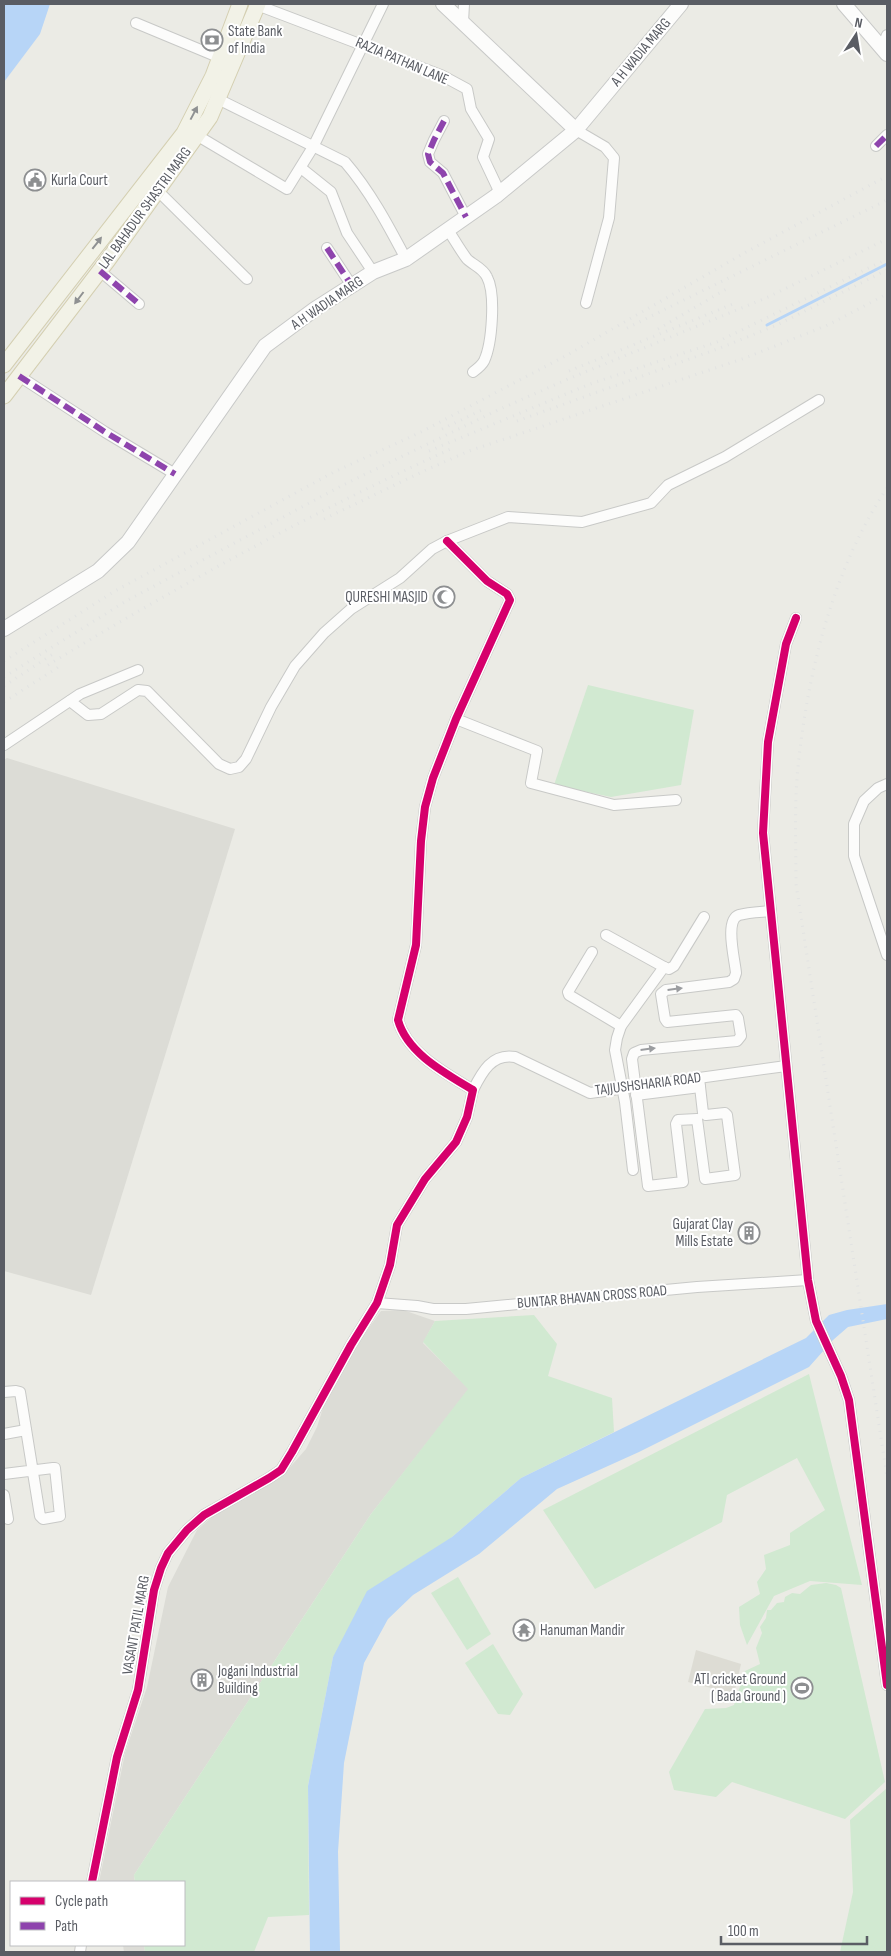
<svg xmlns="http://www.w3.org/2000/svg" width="891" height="1956" viewBox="0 0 891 1956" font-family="'Sofia Sans Condensed',sans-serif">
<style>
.industrial{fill:#dcdcd6}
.education{fill:#dddcd4}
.green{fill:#d1e9d1}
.water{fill:#b7d5f7}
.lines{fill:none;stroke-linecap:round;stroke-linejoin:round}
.stream{stroke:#b7d5f7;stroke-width:3}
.street-casing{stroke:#c8c9c7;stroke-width:12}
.secondary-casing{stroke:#c8c9c8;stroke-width:16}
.primary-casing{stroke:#d4cfb1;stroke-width:17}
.street{stroke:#fcfcfb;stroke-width:10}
.secondary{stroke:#fcfcfb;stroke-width:14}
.primary{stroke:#f2f2e7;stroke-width:15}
.rail{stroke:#e2e3e2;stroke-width:3;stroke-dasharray:1 6;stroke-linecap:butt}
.quiet{stroke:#8e44ad;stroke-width:6;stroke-dasharray:12 6;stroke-linecap:butt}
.cycleway-casing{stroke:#fff;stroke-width:11}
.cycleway{stroke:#d6006c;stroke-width:8}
.oneway{fill:#8f9192}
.oneway2{fill:#9b9da0}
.labels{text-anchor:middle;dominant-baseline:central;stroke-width:4;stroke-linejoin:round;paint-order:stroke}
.poi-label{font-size:15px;fill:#5a5d64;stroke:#fff;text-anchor:start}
.street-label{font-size:15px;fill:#5a5d64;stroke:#fff}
</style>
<rect width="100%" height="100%" fill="#ebebe5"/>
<!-- industrial -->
<g class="industrial">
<polygon points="7,758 235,829 91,1295 4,1271 4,760"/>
<polygon points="403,1310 435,1321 423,1343 469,1389 371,1514 134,1875 135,1882 99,1882 125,1753 147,1687 168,1587 197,1530 228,1503 284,1474 306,1449 317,1427 328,1392 338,1371 381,1311"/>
<polygon points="123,1945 144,1945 145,1952 124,1952"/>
</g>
<!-- education -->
<polygon class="education" points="696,1650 741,1664 734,1694 688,1682"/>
<!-- green -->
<g class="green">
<polygon points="588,685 694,710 681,785 611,797 554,785"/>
<polygon points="534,1315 557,1344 548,1376 612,1398 614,1432 521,1478 452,1537 333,1657 308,1786 309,1915 268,1917 254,1952 145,1952 144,1945 184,1945 184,1882 135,1882 134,1875 371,1514 468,1389 423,1342 435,1321"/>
<polygon points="809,1374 862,1585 810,1581 774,1596 747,1645 740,1625 739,1607 760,1594 757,1582 766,1569 764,1555 790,1545 790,1533 825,1510 797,1458 727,1495 722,1522 595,1589 543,1510"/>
<polygon points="458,1577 491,1634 467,1650 431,1593"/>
<polygon points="826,1583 836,1585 841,1588 885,1782 845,1819 732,1782 716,1797 674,1790 669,1772 705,1709 726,1708 734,1705 745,1671 760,1664 756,1648 762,1633 760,1627 766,1618 767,1610 771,1610 777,1603 784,1602 785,1597 792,1593 800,1594 811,1585"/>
<polygon points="493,1644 523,1694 510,1715 498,1714 465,1663"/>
<polygon points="886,1789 887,1800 887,1952 840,1952 853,1892 850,1820"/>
</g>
<!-- water -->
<g class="water">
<polygon points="4,4 50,4 40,34 4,82"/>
<polygon points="887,1304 887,1319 848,1327 833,1340 809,1367 639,1452 557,1489 479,1554 413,1595 388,1619 364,1663 344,1763 338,1852 340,1952 310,1952 308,1786 333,1657 367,1591 452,1537 521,1478 806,1338 829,1315 847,1310"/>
</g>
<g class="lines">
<!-- stream -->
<polyline class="stream" points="767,325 887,264"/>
<!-- street casing -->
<g class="street-casing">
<g id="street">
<polyline points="257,5 441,75 467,89 471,109 489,139 483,157 500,193"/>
<polyline points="463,22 464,4"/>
<polyline points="136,23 225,60"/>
<polyline points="882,47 887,35"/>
<path d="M218,99L345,162C370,191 388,225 406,259"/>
<polyline points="444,121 434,140 428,154 430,162 443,173 466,217"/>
<polyline points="576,130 605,147 614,158 609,218 586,303"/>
<polyline points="198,136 287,189 313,147 383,4"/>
<polyline points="876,146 887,135"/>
<polyline points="301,168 331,192 347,233 373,272"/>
<polyline points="158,191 247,279"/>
<path d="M448,230C454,239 460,250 467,259C473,265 483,268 487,277C496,294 492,344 484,361C482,365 477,369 473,372"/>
<polyline points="327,248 352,286"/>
<polyline points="100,271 139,304"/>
<polyline points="19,376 105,432 175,474"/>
<polyline points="796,618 786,644 768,742 763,833 808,1280 816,1321 841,1376 849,1400 887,1685"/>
<polyline points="70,701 88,715 101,714 138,690 147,691 219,764 230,769 239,767 246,759 271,707 295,666 324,633 351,609 400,578 432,549 447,541 508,517 582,522 651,503 668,485 725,457 819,400"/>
<polyline points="456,719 537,751 531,783 614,805 676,800"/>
<polyline points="4,745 80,694 138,670"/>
<polyline points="887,784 878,788 864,801 854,824 854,856 887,955"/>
<polyline points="606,935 664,967"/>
<polyline points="592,952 568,992 569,995 621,1026"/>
<path d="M699,1078L703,1113L706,1115L725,1113L727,1115L735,1175L705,1179L697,1119L678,1120L676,1124L683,1182L648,1186L632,1059L634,1053L641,1050L737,1041L741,1036L738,1018L736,1015L667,1022L665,1019L661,994L666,990L729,982L734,979L736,973C735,960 724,920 739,915C749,912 761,912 771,911"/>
<path d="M473,1090C482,1072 492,1053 515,1057L590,1093L786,1066"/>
<polyline points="636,1095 700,1087"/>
<polyline points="633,1170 625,1102 615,1050 617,1038 621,1026 664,967 669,969 674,966 704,917"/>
<polyline points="377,1303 417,1306 433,1309 466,1309 697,1287 808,1280"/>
<polyline points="4,1392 16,1391 20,1392 40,1516 43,1519 60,1516 55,1468 53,1468 4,1474"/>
<polyline points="4,1434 26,1430"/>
<polyline points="4,1495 8,1519"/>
<path d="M92,1882L117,1757L138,1690L154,1590L161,1568L168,1553L187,1530L204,1515L269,1478L281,1470L292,1452L351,1345L377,1303L390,1265L397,1225L425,1179L456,1142L467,1117L473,1090C445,1073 407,1053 398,1020L416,945L421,841L425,807L433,778L456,719L510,600L507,594L487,581L447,541"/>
<polyline points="80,1952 81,1945"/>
</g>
</g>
<!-- secondary casing -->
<g class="secondary-casing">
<g id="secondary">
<polyline points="443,4 576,130"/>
<polyline points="844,4 887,54"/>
<polyline points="4,629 98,571 128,542 265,346 315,309 373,272 406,259 496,196 576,130 681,4"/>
</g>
</g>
<!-- primary casing -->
<g class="primary-casing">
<g id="primary">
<polyline points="4,365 184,133 213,76 240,4"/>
<polyline points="4,396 108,260 210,117 258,4"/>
</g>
</g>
<!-- street -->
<use href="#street" class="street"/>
<!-- secondary -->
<use href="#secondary" class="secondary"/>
<!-- primary -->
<use href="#primary" class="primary"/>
<!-- rail -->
<g class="rail">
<polyline points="627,328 887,200"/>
<polyline points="658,329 728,288"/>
<polyline points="569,371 733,304"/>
<polyline points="517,421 720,348 777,325 887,270"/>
<polyline points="442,429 482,410"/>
<polyline points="429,451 590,384 717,342 887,259"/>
<path d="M887,488C833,569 808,671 798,767C794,806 796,845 796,884L887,1477"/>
<polyline points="324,519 426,470 469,451 745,358 828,325 887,294"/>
<polyline points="4,661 115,591 334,472 421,432 569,354 746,252 887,176"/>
<path d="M48,665C179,585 315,511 455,447"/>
<polyline points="4,677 128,600 343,485 498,410 568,379 766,298 887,239"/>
<polyline points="4,686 53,654"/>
<polyline points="4,702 60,666"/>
</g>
<!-- quiet -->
<g class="quiet">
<polyline points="444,121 434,140 428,154 430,162 443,173 466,217"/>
<polyline points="876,146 887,135"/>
<polyline points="327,248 352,286"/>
<polyline points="100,271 139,304"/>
<polyline points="19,376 105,432 175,474"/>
</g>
<!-- cycleway casing -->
<g class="cycleway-casing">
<g id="cycleway">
<polyline points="796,618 786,644 768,742 763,833 808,1280 816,1321 841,1376 849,1400 887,1685"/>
<path d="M92,1882L117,1757L138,1690L154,1590L161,1568L168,1553L187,1530L204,1515L269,1478L281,1470L292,1452L351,1345L377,1303L390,1265L397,1225L425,1179L456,1142L467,1117L473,1090C445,1073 407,1053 398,1020L416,945L421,841L425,807L433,778L456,719L510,600L507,594L487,581L447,541"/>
</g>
</g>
<!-- cycleway -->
<use href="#cycleway" class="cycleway"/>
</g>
<!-- one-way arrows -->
<defs><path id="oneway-solid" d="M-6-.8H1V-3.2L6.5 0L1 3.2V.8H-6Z" transform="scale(1.25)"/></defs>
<g class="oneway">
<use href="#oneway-solid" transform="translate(194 113) rotate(-62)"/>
<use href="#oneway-solid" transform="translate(97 243) rotate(-52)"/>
<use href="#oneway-solid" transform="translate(79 298) rotate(127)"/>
</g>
<g class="oneway2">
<use href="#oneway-solid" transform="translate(675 989) rotate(-7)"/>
<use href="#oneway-solid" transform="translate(648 1049) rotate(-7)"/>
</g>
<!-- icons -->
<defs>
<g id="bank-ring" transform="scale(1.125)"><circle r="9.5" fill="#fff" stroke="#8d8f91" stroke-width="1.5"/><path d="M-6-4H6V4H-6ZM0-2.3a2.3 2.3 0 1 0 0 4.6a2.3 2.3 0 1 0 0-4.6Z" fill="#8d8f91"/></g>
<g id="civic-ring" transform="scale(1.125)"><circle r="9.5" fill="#fff" stroke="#8d8f91" stroke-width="1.5"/><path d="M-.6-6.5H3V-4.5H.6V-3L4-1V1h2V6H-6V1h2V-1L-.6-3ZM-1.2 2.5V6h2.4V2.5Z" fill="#8d8f91"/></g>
<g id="mosque-ring" transform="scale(1.125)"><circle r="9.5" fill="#fff" stroke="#8d8f91" stroke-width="1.5"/><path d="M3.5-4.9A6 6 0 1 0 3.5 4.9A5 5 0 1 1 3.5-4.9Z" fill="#8d8f91"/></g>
<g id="building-ring" transform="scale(1.125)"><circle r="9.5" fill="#fff" stroke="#8d8f91" stroke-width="1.5"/><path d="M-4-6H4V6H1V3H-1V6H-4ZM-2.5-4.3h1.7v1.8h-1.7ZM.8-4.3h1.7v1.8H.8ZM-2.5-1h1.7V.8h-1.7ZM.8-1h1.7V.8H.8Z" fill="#8d8f91"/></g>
<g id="temple-ring" transform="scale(1.125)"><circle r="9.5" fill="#fff" stroke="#8d8f91" stroke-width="1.5"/><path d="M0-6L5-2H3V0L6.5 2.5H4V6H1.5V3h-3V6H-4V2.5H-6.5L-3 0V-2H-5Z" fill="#8d8f91"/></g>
<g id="stadium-ring" transform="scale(1.125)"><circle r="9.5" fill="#fff" stroke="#8d8f91" stroke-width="1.5"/><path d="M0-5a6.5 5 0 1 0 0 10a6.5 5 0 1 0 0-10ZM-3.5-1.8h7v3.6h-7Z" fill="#8d8f91"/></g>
</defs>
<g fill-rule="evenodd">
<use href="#bank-ring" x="212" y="40"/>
<use href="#civic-ring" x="35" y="180"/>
<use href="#mosque-ring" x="444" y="597"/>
<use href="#building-ring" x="749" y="1233"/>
<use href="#temple-ring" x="524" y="1630"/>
<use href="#building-ring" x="202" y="1680"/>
<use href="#stadium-ring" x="802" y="1688"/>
</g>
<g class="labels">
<!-- poi labels -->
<g class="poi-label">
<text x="228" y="31">State Bank<tspan x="228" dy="17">of India</tspan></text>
<text x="51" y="180">Kurla Court</text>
<text x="428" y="597" text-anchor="end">QURESHI MASJID</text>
<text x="733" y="1224" text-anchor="end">Gujarat Clay<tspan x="733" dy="17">Mills Estate</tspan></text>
<text x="540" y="1630">Hanuman Mandir</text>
<text x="218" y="1671">Jogani Industrial<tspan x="218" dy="17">Building</tspan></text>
<text x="786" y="1679" text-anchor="end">ATI cricket Ground<tspan x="786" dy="17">( Bada Ground )</tspan></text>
</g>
<!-- street labels -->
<g class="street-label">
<text transform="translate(641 52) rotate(-50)">A H WADIA MARG</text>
<text transform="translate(402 61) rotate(23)">RAZIA PATHAN LANE</text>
<text transform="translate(145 208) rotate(-54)">LAL BAHADUR SHASTRI MARG</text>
<text transform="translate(327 303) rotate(-34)">A H WADIA MARG</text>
<text transform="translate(648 1084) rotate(-7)">TAJJUSHSHARIA ROAD</text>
<text transform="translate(592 1297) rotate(-5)">BUNTAR BHAVAN CROSS ROAD</text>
<text transform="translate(136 1625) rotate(-80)">VASANT PATIL MARG</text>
</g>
</g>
<!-- border -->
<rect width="891" height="1956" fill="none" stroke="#5a5d64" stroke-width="10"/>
<!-- legend -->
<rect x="10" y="1881" width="175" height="65" fill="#ffffff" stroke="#bdbec1"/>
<rect x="20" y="1897" width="25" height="8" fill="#d6006c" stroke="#bdbec1"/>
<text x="55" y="1906" font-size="15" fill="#5a5d64">Cycle path</text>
<rect x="20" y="1922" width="25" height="8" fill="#8e44ad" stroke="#bdbec1"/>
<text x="55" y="1931" font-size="15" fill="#5a5d64">Path</text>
<!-- north arrow -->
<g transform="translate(856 35) rotate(12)" stroke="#ffffff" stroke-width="4" paint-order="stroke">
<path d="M0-4L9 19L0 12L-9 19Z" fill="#5a5d64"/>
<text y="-8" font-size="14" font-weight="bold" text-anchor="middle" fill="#5a5d64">N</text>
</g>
<!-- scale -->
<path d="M721 1936v8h146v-8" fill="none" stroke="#5a5d64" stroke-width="2.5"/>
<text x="728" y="1936" font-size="15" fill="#5a5d64" stroke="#ffffff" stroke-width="4" paint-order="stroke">100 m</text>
</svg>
